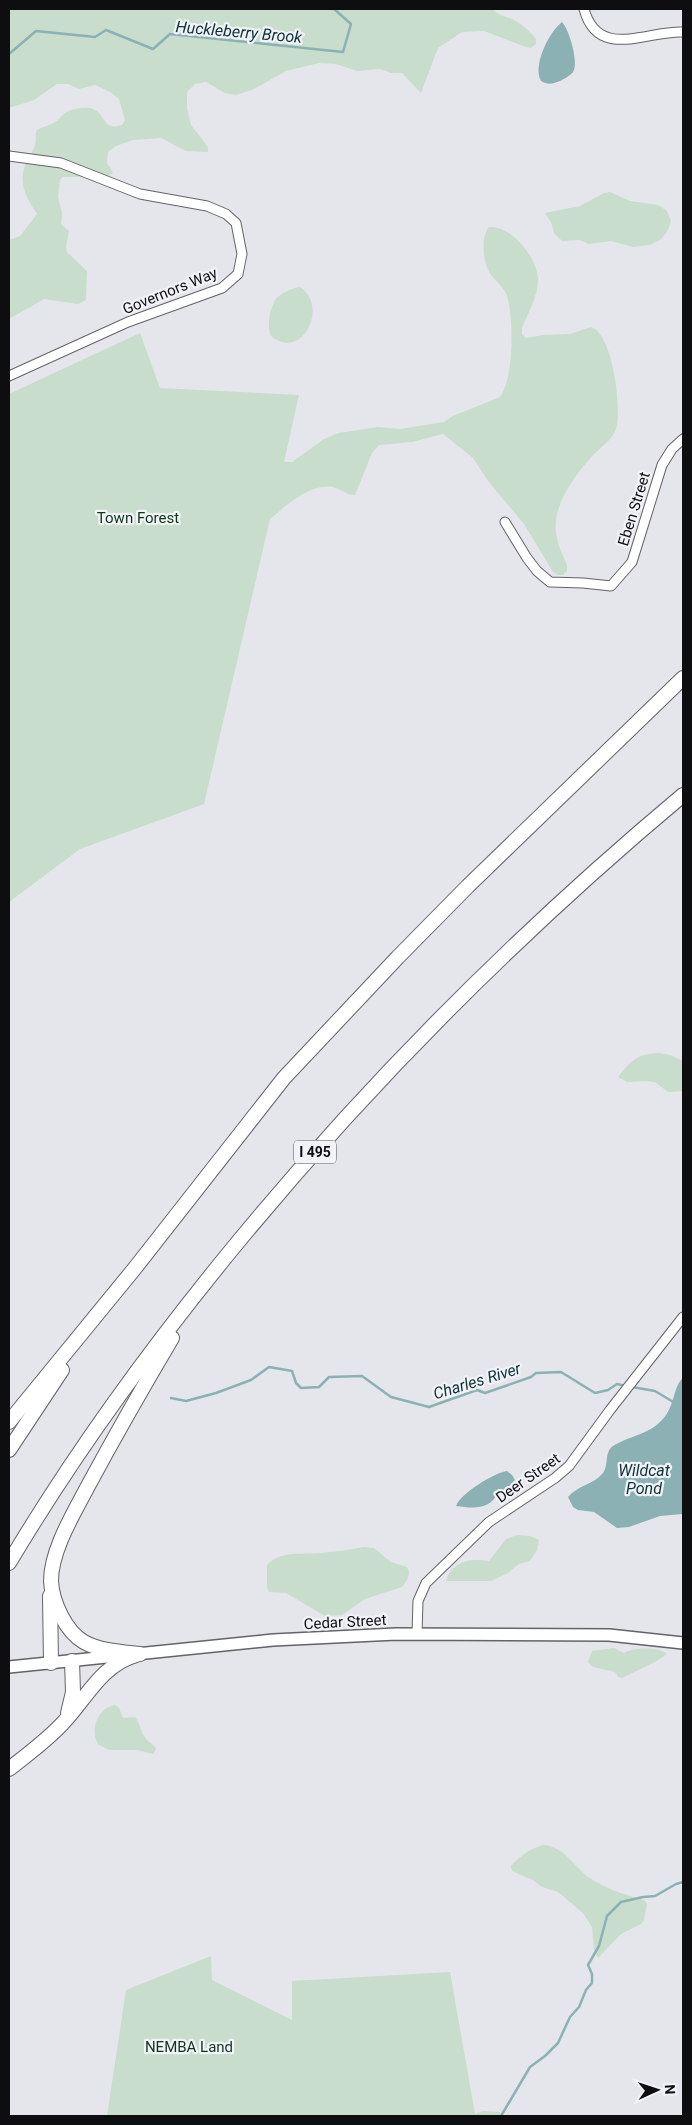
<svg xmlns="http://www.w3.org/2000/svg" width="692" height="2125" viewBox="0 0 692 2125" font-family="Roboto,sans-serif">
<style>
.green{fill:#c8ddcb}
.water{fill:#8cb1b5}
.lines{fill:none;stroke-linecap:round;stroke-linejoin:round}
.stream{stroke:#8cb1b5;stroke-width:2.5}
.minor-casing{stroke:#636368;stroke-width:11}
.major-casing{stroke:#636368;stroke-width:14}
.highway-casing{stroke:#636368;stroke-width:16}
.minor{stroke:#fff;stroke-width:9}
.major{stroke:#fff;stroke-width:11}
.highway{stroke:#fff;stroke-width:14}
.labels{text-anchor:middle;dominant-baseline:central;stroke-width:4.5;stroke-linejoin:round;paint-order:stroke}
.shield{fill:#f2f3f9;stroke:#525356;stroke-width:1}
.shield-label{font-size:14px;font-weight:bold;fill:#0e0e10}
.street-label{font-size:15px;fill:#0e0e10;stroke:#f2f3f9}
.park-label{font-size:15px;fill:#0c3618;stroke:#f2f3f9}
.water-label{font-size:16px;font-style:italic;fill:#0b3236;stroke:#f2f3f9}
</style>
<rect width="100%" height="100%" fill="#e5e6eb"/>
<!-- green -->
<g class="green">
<path d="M9,9H493C499,16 506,16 514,20C522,24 531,32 536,39V44L531,48L526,47L484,31L462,32L438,48L421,93L402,73H391L380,69L357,71L336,64L319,63L286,71L252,90L236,95L225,93L206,82L195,84L187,92V108L191,125L208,147V152L186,151L161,138L133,140L116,146L108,152L107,163L113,173L108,176L63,177L60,180L58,197L62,213L61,224L69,231L66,247L67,252L87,271L86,300L78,304L44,299L9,319V240L20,236L37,214C27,199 18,184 25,166C27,159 33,152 35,145C37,139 34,135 37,130C43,126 50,126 55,122C59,120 61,116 64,114C69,109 83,107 90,108C107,112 101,132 122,125L125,120L119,99L110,92L95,85L79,89L68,84H57L34,100L9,108Z"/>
<polygon points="610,192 630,201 658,205 667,211 671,221 667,232 660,240 650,245 633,247 611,241 589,244 579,240 562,241 554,233 551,222 545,213 580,206 604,193"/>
<path d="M489,227C512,225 538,259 538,280C538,296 528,313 522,328V334L526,338L543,335L570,334L591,327C613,333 622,410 616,429C613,439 600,448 593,455C578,472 558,497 556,521C554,537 561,551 567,565V571L563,575H558L553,572L524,524L488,481L473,458L443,434L412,442L379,445L372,453L355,495C346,495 341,489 333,487C310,483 286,506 270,519L204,804L80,849L9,902V394L140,333L160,388L299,395L284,462H292L324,439L339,433L378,427L400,429L444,422L453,416L500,397C514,378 514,319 507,296C504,287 496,282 491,275C483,263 480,238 489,227Z"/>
<path d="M300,287C328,305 305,357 275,339C264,334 270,307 276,299C281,293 292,288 300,287Z"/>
<path d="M659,1053L670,1055L683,1061V1091L668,1092L655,1082L644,1081L627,1082L618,1077C631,1061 636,1054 659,1053Z"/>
<path d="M517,1535L530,1536L539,1540L537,1550L530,1561L519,1564L506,1574L491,1581H446C452,1561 470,1558 489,1561L506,1539Z"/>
<path d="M364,1547L374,1548L391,1562L407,1567L409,1572L408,1578L402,1587L365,1599L342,1615L325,1616L286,1593L269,1592L267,1588V1565C281,1550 302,1555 320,1553C335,1552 349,1550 364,1547Z"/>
<path d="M614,1648L624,1653C635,1647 658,1647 667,1654L655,1662L622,1678L618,1677L615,1672L593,1667L588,1662L592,1651Z"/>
<path d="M115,1705L119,1708L123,1718L135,1717C140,1723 140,1731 145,1737C148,1742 153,1743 156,1749L153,1754L137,1750H109L99,1745C89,1731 97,1708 115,1705Z"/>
<path d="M543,1845C567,1847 574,1869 593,1880C609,1890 626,1895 644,1900L647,1904L644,1920L641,1924L621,1934L598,1958L594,1950L592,1927L583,1913L558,1892L542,1887L533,1880L512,1871L511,1866C519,1857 531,1848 543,1845Z"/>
<polygon points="211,1956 212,1980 292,2020 292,1981 450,1972 475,2114 483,2111 500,2112 500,2116 107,2116 126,1990"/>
</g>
<!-- water -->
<g class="water">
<path d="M562,22C569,29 579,63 573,72C570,76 564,79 560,81C552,84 548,85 541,81C532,66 549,32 562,22Z"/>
<path d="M683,1378V1514L660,1516L629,1527L617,1528L594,1512L578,1510L573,1507L568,1497C578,1485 593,1485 603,1473C609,1465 604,1452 613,1446C629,1436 647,1435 661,1421C675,1408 673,1386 683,1378Z"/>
<path d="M507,1471L512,1475L515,1480L504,1492H498C491,1509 475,1509 456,1506C461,1493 494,1473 507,1471Z"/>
</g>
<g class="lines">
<!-- stream -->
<g class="stream">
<polyline points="9,54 36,31 95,37 106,30 153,49 170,34 343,52 351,24 334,9"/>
<polyline points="632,1387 655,1391 675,1403"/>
<polyline points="171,1398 186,1401 216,1393 251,1380 269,1367 292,1371 296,1383 301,1388 319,1387 329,1377 362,1376 391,1397 429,1407 477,1390 485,1393 531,1377 536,1373 561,1372 595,1393 608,1390 617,1384 626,1386"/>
<polyline points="501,2116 530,2067 545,2056 558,2043 570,2017 579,2007 586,1990 592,1983 592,1974 588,1965 599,1946 607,1916 621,1902 643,1897 655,1896 676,1884 683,1882"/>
</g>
<!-- minor casing -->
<g class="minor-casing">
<g id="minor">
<path d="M584,9C598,61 648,30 683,32"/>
<polyline points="9,156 61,163 140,194 207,206 226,214 236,223 242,254 238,274 222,288 128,322 9,376"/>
<polyline points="505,522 527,558 537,571 550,582 583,583 611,586 632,562 662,465 672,449 683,439"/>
<polyline points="417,1634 418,1601 426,1583 489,1522 555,1478 569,1466 610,1410 683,1317"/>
</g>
</g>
<!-- major casing -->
<g class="major-casing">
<polyline id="major" points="9,1667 273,1640 396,1634 609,1635 683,1643"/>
</g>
<!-- highway casing -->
<g class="highway-casing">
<g id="highway">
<polyline points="9,1422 135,1268 284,1078 398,957 468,886 683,678"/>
<polyline points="9,1450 62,1370"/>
<path d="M9,1563C75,1452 151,1348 233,1248C371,1080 517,934 683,795"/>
<polyline points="50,1596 51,1663"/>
<path d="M140,1654C122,1652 100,1651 84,1642C66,1632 52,1602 51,1581C51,1550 74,1513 88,1486C115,1436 143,1387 172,1338"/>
<polyline points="68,1713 73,1692 72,1661"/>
<path d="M9,1769C27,1755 46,1741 62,1724C86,1699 101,1665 136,1655"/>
</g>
</g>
<!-- minor -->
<use href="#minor" class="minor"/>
<!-- major -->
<use href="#major" class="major"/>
<!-- highway -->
<use href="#highway" class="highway"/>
</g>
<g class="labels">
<!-- shield labels -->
<rect class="shield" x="294" y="1140.5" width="42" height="23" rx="4"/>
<g class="shield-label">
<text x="315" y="1152">I 495</text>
</g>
<!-- street labels -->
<g class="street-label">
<text transform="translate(170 291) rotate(-22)">Governors Way</text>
<text transform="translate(634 509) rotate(-73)">Eben Street</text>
<text transform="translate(528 1478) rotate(-35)">Deer Street</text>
<text transform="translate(345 1622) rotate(-3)">Cedar Street</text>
</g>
<!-- park labels -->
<g class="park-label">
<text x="138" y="518">Town Forest</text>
<text x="189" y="2047">NEMBA Land</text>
</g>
<!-- water labels -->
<g class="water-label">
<text transform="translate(239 32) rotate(5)">Huckleberry Brook</text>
<text transform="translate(477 1381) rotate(-17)">Charles River</text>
<text x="644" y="1470">Wildcat<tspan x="644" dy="18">Pond</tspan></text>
</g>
</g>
<!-- border -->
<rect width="692" height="2125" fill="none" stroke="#0e0e10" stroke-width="20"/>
<!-- north arrow -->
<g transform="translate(657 2090) rotate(87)" stroke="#f2f3f9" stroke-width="4" paint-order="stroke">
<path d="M0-4L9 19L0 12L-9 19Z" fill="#0e0e10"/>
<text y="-8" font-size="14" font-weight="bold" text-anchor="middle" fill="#0e0e10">N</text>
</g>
</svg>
